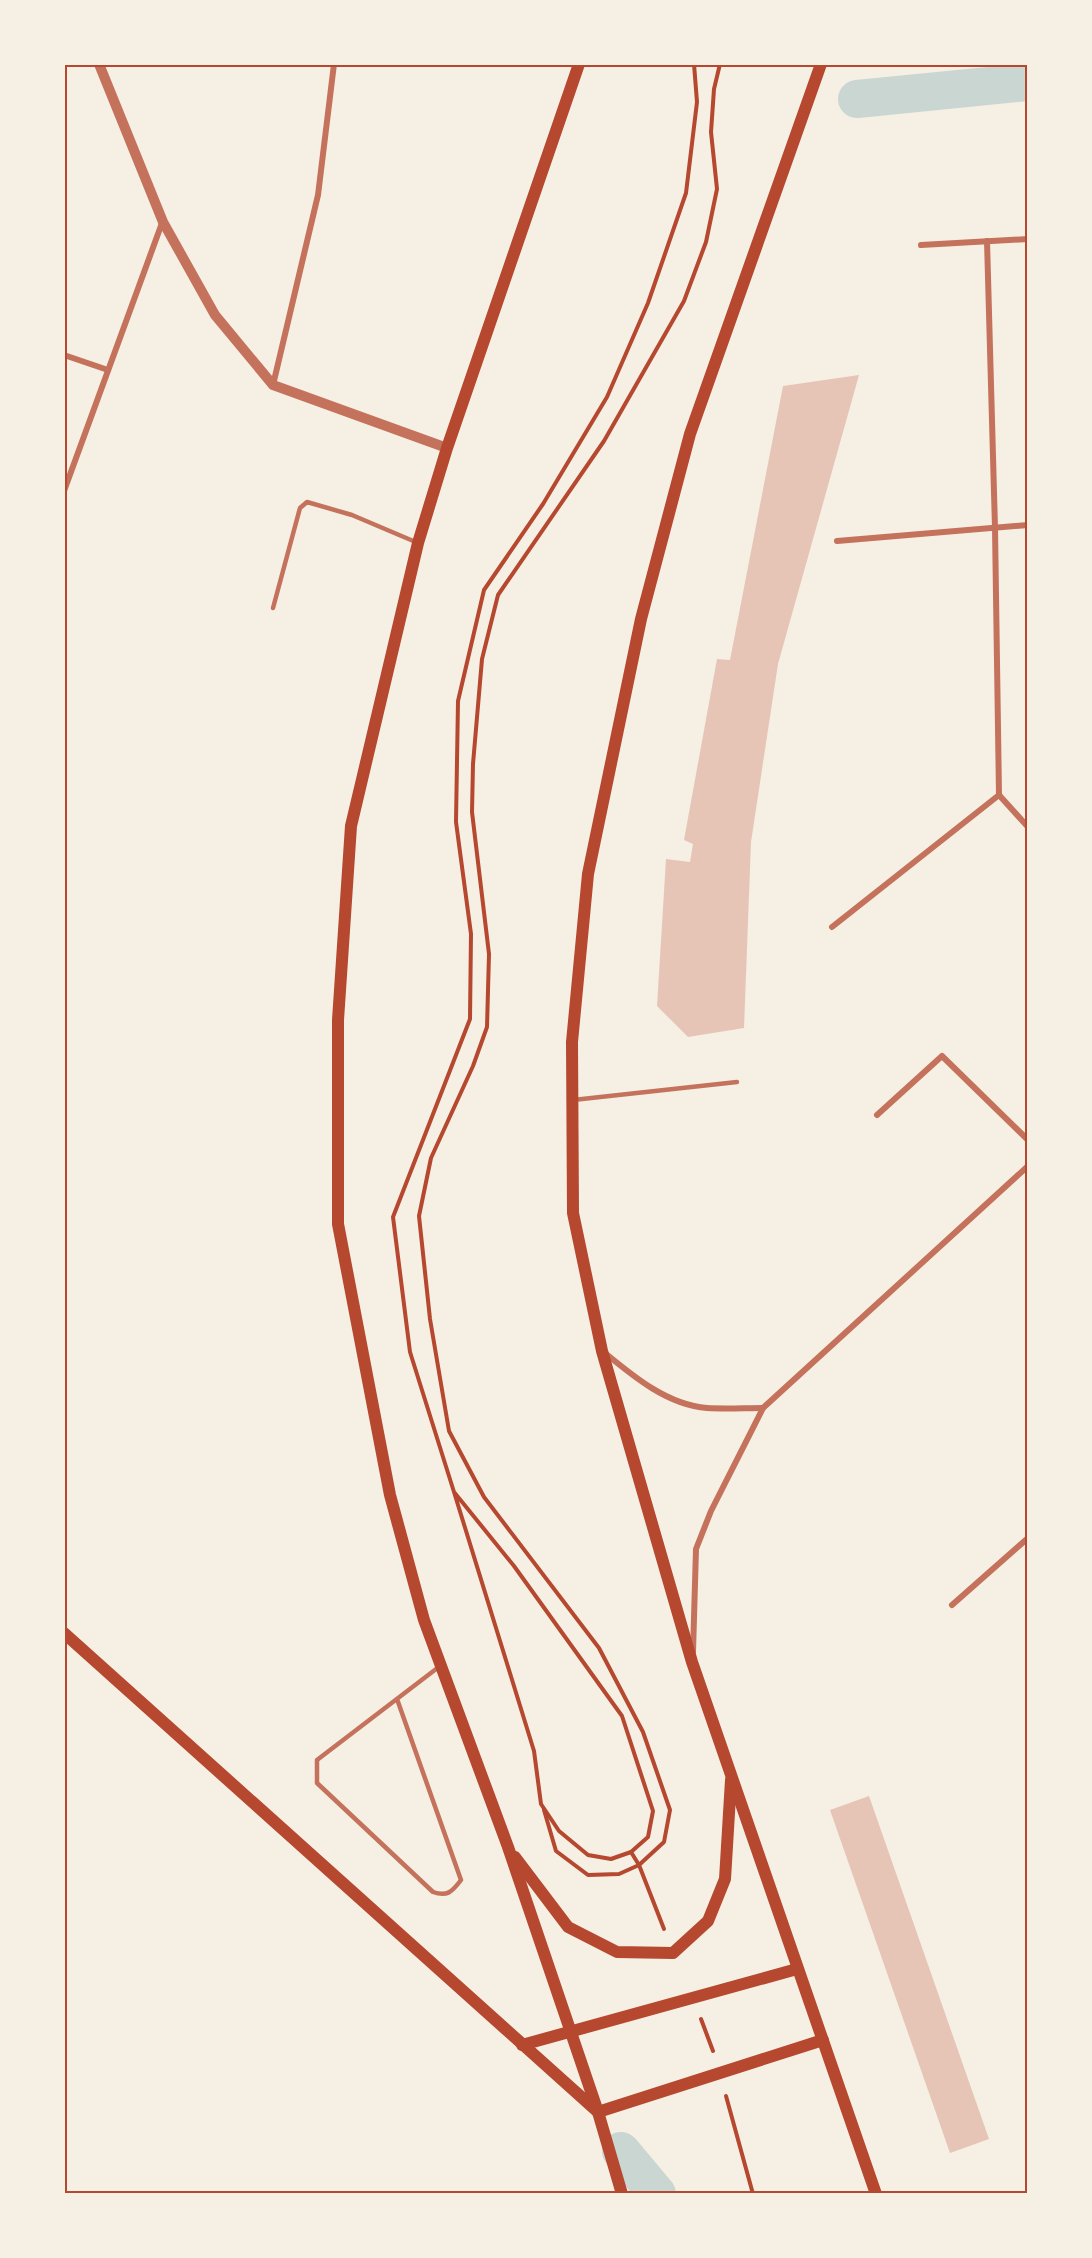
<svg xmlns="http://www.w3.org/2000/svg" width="1092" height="2258" viewBox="0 0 1092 2258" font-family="Rubik,sans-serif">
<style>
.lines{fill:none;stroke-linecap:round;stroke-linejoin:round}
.canal{stroke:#c9d6d2;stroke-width:38}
.building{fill:#e6c5b7}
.path{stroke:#b5482f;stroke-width:4}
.service{stroke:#c5725c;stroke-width:4.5}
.minor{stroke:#c5725c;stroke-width:6}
.tertiary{stroke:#c5725c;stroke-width:10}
.secondary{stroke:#b5482f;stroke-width:12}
.neatline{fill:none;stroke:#b5482f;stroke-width:2}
</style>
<rect width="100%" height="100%" fill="#f6efe4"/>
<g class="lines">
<!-- canal -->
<g class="canal">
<polyline points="857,99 1028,82"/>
<polyline points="621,2151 657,2194"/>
</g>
</g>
<!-- building -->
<g class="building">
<polygon points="859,375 778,664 751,842 744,1028 688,1037 657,1006 666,859 690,862 693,844 684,840 717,659 730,660 783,386"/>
<polygon points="869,1796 989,2139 950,2153 830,1810"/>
</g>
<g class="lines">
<!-- path -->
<g class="path">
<polyline points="454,1492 534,1751 541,1804 559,1831 588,1855 611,1859 631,1852 648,1837 653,1811 622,1716 514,1566 454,1492 410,1352 393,1217 470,1019 471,934 456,822 458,701 484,590 543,504 607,397 648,303 686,193 697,102 694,64"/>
<polyline points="544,1810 556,1851 588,1875 619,1874 639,1865 664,1842 670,1810 643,1732 599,1648 484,1497 449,1431 430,1319 419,1216 431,1158 473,1066 487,1027 489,954 472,812 473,764 482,659 498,595 604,441 684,301 706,242 717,189 711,132 714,89 720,64"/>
<polyline points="631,1852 639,1865 664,1929"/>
<polyline points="701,2019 713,2051"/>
<polyline points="726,2096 753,2194"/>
</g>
<!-- service -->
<g class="service">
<polyline points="273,608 300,508 307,502 352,515 418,543"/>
<polyline points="573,1100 737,1082"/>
<path d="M397,1699L461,1880C452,1892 447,1897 433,1892L317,1783V1760L440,1666"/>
</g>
<!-- minor -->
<g class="minor">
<polyline points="987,241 995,528 999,795 1028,827"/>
<polyline points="921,245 1028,239"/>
<polyline points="64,355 108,370"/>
<polyline points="273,385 318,195 334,64"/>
<polyline points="64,491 162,223"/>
<polyline points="837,541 1028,525"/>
<polyline points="832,927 999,795"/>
<polyline points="877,1115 942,1056 1028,1140"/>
<path d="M605,1353C634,1377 668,1405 707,1408C725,1409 744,1408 763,1408"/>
<polyline points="952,1605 1028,1538"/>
<polyline points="693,1652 696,1549 711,1511 763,1408 1028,1166"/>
</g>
<!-- tertiary -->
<polyline class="tertiary" points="99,64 163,222 215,315 273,385 447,448"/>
<!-- secondary -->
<g class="secondary">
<polyline points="579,64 447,448 418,543 351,826 338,1020 338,1224 390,1495 424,1620 508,1847 598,2112 622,2194"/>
<polyline points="821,64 690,434 641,619 588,874 572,1042 573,1213 602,1351 692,1662 876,2194"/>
<polyline points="64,1633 598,2112 823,2040"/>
<polyline points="515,1857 568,1927 617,1952 673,1953 708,1921 725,1879 731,1780"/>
<polyline points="522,2045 797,1969"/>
</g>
</g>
<!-- border -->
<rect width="1092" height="2258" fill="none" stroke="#f6efe4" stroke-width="132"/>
<rect x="66" y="66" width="960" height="2126" class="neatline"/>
</svg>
